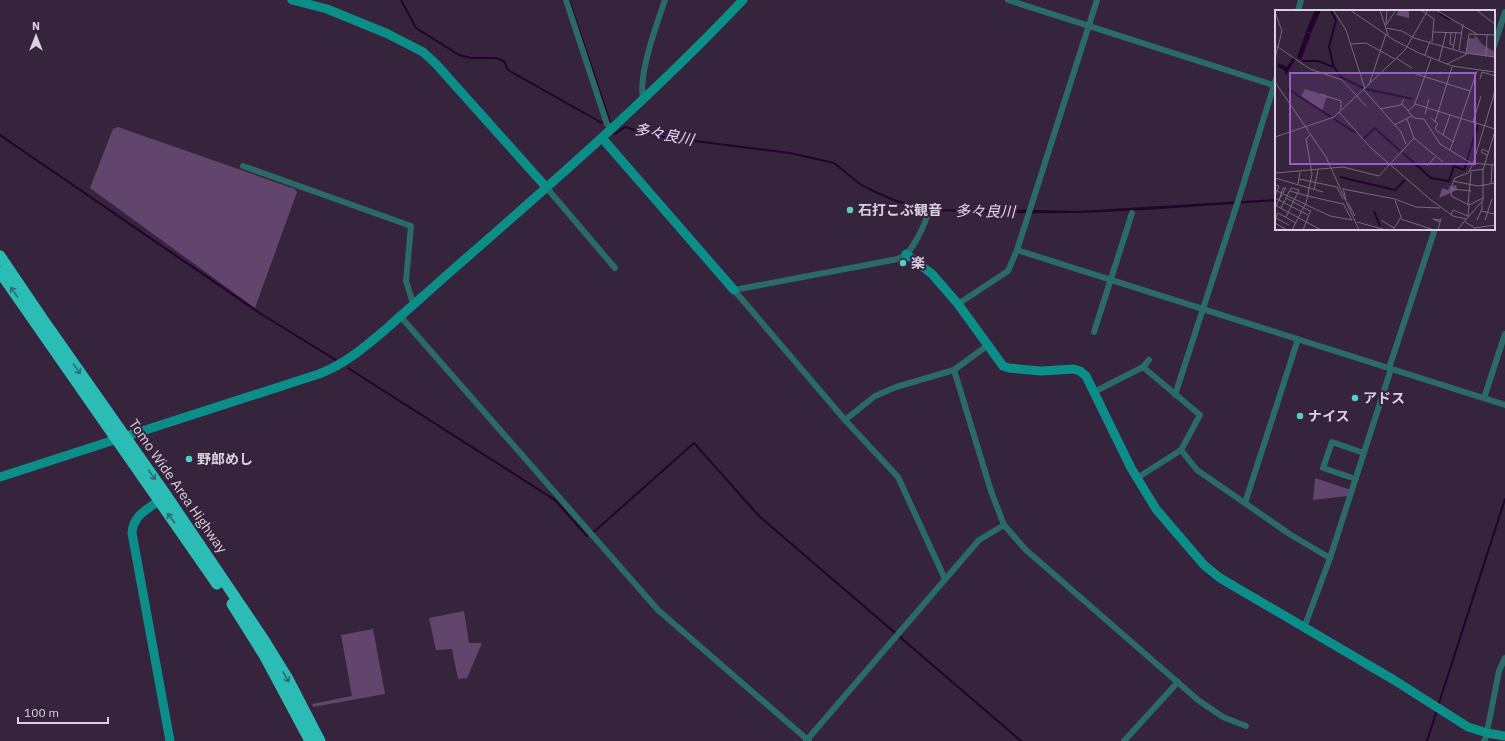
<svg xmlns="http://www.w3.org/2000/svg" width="1505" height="741" viewBox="0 0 1505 741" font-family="'IBM Plex Sans','Noto Sans JP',sans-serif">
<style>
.green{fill:#62456d}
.water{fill:#23032d}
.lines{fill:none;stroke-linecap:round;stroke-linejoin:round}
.stream{stroke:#23032d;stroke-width:2}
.street{stroke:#2a6b67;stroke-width:6}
.secondary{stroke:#0c8e88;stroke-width:9}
.highway{stroke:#2bbcb5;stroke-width:11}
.oneway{stroke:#306872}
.poi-dot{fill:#55cec6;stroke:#35243b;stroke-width:1.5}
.labels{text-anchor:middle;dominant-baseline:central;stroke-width:4;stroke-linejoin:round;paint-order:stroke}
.poi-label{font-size:14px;font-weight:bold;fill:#dbd0df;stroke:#35243b;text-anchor:start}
.street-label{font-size:14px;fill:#dbd0df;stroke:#35243b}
.water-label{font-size:15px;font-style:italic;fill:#efcffc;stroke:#35243b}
.inset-river{fill:none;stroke:#23032d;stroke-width:2}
.inset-road{fill:none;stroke:#77697d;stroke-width:1}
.view{fill:#985dc9;fill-opacity:0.15;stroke:#985dc9;stroke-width:2}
.inset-edge{fill:none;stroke:#dbd0df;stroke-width:2}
</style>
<rect width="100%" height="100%" fill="#35243b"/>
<!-- green -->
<g class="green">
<polygon points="118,127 295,189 297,192 255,308 90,188 113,129"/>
<polygon points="1315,478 1351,490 1347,496 1313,500"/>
<polygon points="464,611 469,643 482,643 467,678 458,679 452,649 436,650 429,618"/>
<polygon points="373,629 385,694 313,707 312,704 352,696 341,635"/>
</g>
<!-- water -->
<path class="water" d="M1276,199V201C1180,207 1083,217 988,212V210L994,209L1078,211Z"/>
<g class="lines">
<!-- stream -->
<g class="stream">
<polyline points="401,0 416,28 459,55 471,58 496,58 504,61 508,70 602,123"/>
<polyline points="569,0 610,122"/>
<polyline points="615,134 625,127 656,136 790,153 834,163 860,184 869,189 891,199 924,210 989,211"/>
<polyline points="0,135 261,314 336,360"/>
<polyline points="348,368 555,500 587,536 596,530 694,443 759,516 1021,741"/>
<polyline points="1438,706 1505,499"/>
<polyline points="1427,741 1437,710"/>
</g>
<!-- street -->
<g class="street">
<polyline points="566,0 607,124 611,129"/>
<polyline points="1008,0 1276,86"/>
<polyline points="1298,11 1301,0"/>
<polyline points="1494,46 1505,12"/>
<path d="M643,98C638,75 657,23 665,0"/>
<polyline points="243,166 411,226 406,281 412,300 414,304"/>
<polyline points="546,187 615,268"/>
<path d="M929,206C929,219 915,244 907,254C905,256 901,257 898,259L734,290L845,420L898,477L945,579"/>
<polyline points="1017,250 1505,405"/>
<polyline points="958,304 1008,271 1017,250 1097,0"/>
<polyline points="400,316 658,610 809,741"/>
<polyline points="1094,332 1132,213"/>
<polyline points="1143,367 1200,415 1181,450 1197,470 1291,535 1330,558"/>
<polyline points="1389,368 1435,229"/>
<polyline points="954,370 991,491 1004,525 1026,550 1198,700 1223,717 1246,726"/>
<polyline points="1094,392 1143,367 1149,360"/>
<polyline points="1175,395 1239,198 1276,79"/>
<polyline points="1484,398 1505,334"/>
<polyline points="845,420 875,396 896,387 954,370 988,345"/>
<polyline points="1137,478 1181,450"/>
<polyline points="1356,479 1323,468 1332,442 1364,453"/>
<polyline points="1245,503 1298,339"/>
<polyline points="1304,628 1330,558 1391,369"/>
<polyline points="806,741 979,540 1004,525"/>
<polyline points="1124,741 1178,682"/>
<polyline points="1484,741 1486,737 1499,671 1505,658"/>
</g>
<!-- secondary -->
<g class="secondary">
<polyline points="292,0 327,9 388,34 423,52 436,64 546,187"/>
<polyline points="602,138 734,290"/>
<polyline points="906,254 932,274 958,304 1003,366 1009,368 1041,371 1074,369 1080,371 1086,376 1131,468 1156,509 1204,565 1220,578 1394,680 1468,727 1487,733 1505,736"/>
<path d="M0,477L319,374C345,364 365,347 386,329C407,310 428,292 449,273C550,185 651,97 743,0"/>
<path d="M159,501C146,510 133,516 132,533L170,741"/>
</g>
<!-- highway -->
<g class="highway">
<polyline points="0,256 42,318 166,495 262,637 288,679 320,741"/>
<polyline points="0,272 217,584"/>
<polyline points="232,604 264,655 310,741"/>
</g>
</g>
<!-- one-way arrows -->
<defs><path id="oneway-shaft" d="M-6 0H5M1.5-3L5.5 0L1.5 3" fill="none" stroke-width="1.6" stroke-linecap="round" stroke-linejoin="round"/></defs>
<g class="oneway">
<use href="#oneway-shaft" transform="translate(14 292) rotate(-125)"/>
<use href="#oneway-shaft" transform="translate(77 369) rotate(55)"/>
<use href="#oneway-shaft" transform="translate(152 475) rotate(55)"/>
<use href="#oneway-shaft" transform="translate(171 518) rotate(-127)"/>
<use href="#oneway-shaft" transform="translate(286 677) rotate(60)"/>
</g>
<!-- markers -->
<g class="poi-dot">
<circle cx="850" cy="210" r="4"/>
<circle cx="903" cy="263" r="4"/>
<circle cx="1355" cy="398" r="4"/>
<circle cx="1300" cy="416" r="4"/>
<circle cx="189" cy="459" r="4"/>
</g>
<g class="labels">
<!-- poi labels -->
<g class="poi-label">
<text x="858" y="210">石打こぶ観音</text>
<text x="911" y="263">楽</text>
<text x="1363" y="398">アドス</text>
<text x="1308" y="416">ナイス</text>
<text x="197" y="459">野郎めし</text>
</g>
<!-- street labels -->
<g class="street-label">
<text transform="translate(178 486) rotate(55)">Tomo Wide Area Highway</text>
</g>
<!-- water labels -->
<g class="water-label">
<text transform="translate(664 134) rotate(11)">多々良川</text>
<text transform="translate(985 211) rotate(1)">多々良川</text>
</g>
</g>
<!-- overview -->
<g transform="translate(1275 10)">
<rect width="220" height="220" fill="#35243b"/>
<path d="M200,25L208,35L220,42V47L191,43L194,28L199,29ZM30,79L52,86L47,101L26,86Z" fill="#62456d"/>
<path d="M124,0L134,1V8L121,5ZM181,175L182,180L164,188L167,178L173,180L175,176Z" fill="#6b4978"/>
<path d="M40,0H46L36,23L31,21ZM31,22L36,24L26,50L22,47ZM18,47L21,48L11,65L10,61L2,56L4,53L12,57Z" fill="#23032d"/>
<path class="inset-river" d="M56,0L61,10L54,37L59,58M164,3L175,10M27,51H43L59,57L66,67L88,78M13,79L56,107M91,79L138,89M59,109L81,123M88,129L100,118L125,141M128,143L156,168L174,171L179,156L189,160L203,115M65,167L120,180L130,170M99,201L105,216"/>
<path class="inset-road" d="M58,0L71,20L90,79M75,0L119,30L144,43L177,56L220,62M105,0L113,25M146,0L159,9L157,32M161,0L202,24M201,0L220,14M0,2L7,21L0,48M111,15L121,0M111,15L112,0M111,18L127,21L139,28L190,43L220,47M158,22L187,23M176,22L175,34L179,35M76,34L91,33L120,49M0,35L35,59L67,70L91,96M178,39L181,22M184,40L188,14M191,43L194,24L220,25M150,45L155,31M211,47L212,25M121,48L137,58M164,51L171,22M172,54L192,44M138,63L195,81M205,69L207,62L220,66M0,72L51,147L84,220M94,75L111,24M89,80L126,122L131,134M45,84L66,91V100M127,94L139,108L149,109L165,134L196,153L220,155M140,94L220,119M105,99L126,95L129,89M133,101L139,96L156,49M64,102L96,138L156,190L178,206L191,209M150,104L154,89M156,108L163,114L160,118L162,121L179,132M186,108L202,61M132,109L139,128L168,152M160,112L177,57M198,112L206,86M119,115L137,106M168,125L175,105M0,127L59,107L130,40L153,0M175,140L186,109M212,145L206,142L208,139L213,142M152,156L160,147M194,161L209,159M0,163L68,157L104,166L139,128M0,168L48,182M24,169L62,177M178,171L203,176L220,173M23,174L25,162M216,174L217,155M0,175L4,176L0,186M62,177L68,189M68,178L71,190M68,179L120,189L141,197L165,198M177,179L196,181M0,180L55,206L77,210M39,180L43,160M15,181L33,186M33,186L68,194M0,188L33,205M11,188L35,201M68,193L77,210M73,193L80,206M0,195L46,220M193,195L196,162M194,195L176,186L177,175L180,168L193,163L198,154L220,81M194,195L208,188M0,197L11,178H8L4,190M6,198L16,178L24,180L11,207M206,201L219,204L220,201M176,205L178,200L193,206M193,207L194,195M1,208L14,215M0,209L3,203L21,213M126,209L159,220M106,210L119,218M202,210L207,199V192M210,210L217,189M82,212L111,220M165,212L158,209L165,210M190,212L200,218L220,215M0,213L12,220M17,220L31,193L37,164L31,129L35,125M28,220L36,200M118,220L126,207L120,190M163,220L166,208M182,220L208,190V160L220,121"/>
<path class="view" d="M15,63H200V154H15Z"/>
<rect width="220" height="220" class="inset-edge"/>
</g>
<!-- north arrow -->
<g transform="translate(36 36)" stroke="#35243b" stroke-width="3" paint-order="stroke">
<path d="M0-3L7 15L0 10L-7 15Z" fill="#dbd0df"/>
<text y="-6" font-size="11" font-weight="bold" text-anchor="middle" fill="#dbd0df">N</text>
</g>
<!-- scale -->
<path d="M18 717v6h90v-6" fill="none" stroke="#dbd0df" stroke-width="2"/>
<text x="24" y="717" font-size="12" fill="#dbd0df" stroke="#35243b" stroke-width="3" paint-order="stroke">100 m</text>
</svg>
